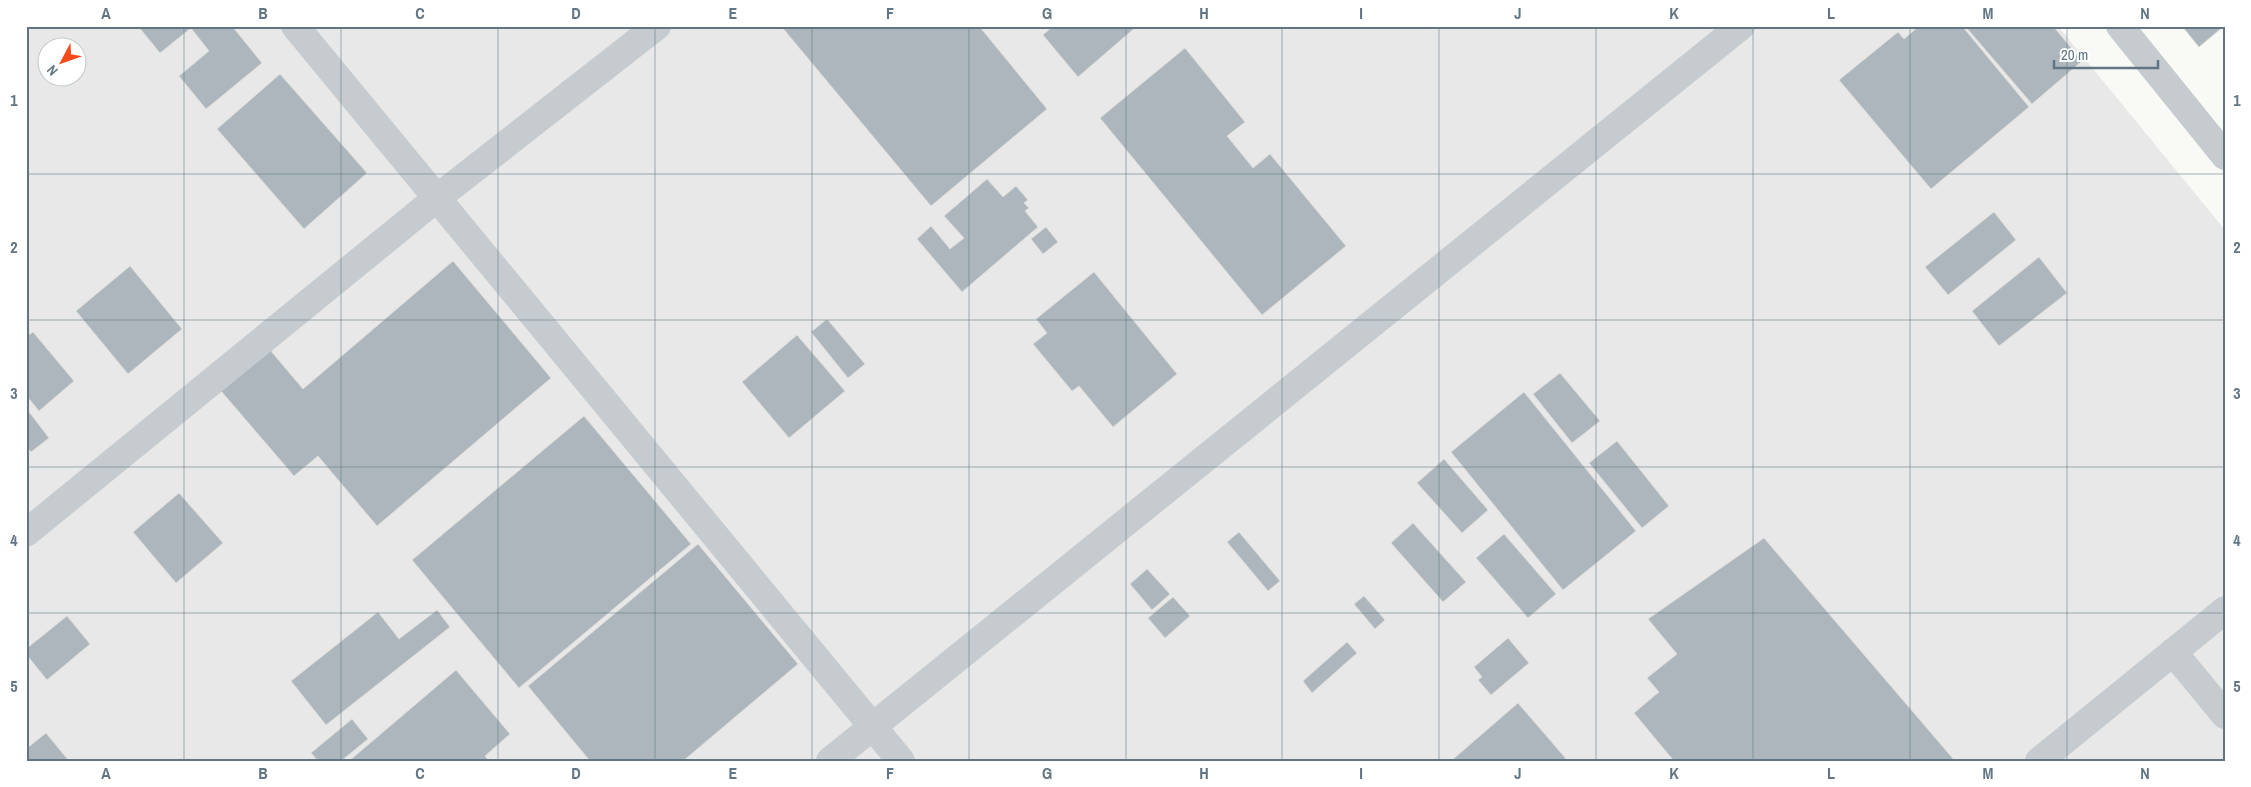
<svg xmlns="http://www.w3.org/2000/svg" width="2251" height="787" viewBox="0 0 2251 787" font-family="'Archivo Narrow',sans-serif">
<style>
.built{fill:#e7e8e7;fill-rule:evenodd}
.building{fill:#acb6bc;stroke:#dbdbd8}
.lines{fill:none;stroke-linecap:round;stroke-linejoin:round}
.minor{stroke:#c6cbcf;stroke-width:28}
.grid{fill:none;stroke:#617584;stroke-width:1;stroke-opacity:0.55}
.neatline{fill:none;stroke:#617584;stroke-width:2}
.grid-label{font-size:16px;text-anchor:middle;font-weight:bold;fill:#617584}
</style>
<rect width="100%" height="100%" fill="#f9f9f6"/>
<!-- built -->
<path class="built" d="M26,26H2058L2225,230V761H26ZM48,48H78V78H48Z"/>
<!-- building -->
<g class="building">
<polygon points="138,26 232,26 262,63 206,109 179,76 209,51 191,28 160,53"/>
<polygon points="781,26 979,26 1047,109 931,206"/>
<polygon points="1053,26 1137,26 1078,77 1043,35"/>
<polygon points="1919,26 1962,26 2029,107 1931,189 1839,80 1898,32 1904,39"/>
<polygon points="1965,26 2053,26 2082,61 2032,104"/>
<polygon points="2182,26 2224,26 2199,47"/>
<polygon points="1185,48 1245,122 1227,136 1253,168 1270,154 1346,246 1262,315 1100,118"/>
<polygon points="280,74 367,173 304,229 217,129"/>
<polygon points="987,179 1003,197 1016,186 1028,200 1024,203 1029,208 1025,211 1038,227 962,292 917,239 931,226 950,249 964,238 944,216"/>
<polygon points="1994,212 2016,240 1948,295 1925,267"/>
<polygon points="1046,227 1058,242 1043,254 1031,239"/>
<polygon points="2039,257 2067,293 1999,346 1972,311"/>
<polygon points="453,261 551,378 377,526 318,456 294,476 221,391 270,350 303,389"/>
<polygon points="130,266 182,329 128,374 76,311"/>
<polygon points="1094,272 1177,374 1113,427 1079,386 1072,391 1033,344 1047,333 1036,319"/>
<polygon points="827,319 865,364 848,378 811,332"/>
<polygon points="33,332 74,381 39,411 26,395 26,337"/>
<polygon points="797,335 845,391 789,438 742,382"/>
<polygon points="1560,373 1600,421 1572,443 1533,394"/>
<polygon points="1524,392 1636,531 1563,590 1451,452"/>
<polygon points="26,408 49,438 31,452 26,446"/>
<polygon points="584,416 691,544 519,688 412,560"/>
<polygon points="1617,441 1669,506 1642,528 1589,463"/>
<polygon points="1444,459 1488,510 1462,533 1417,483"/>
<polygon points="179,493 223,543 176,583 133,532"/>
<polygon points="1413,523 1466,582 1443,602 1391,543"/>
<polygon points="1239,532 1280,581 1268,591 1227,542"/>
<polygon points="1504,534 1556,594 1528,618 1476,558"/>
<polygon points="1764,538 1955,761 1674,761 1634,713 1659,692 1647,678 1677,654 1648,619"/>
<polygon points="698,544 798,664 683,761 590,761 528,686"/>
<polygon points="1147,569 1170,594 1152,610 1130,584"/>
<polygon points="1364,596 1385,620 1375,629 1354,604"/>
<polygon points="1173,597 1190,616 1165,638 1148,618"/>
<polygon points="437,610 450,627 326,725 291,681 378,612 399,639"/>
<polygon points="67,616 90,644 47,680 26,654 26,649"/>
<polygon points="1508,638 1529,663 1491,695 1478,680 1482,677 1474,667"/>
<polygon points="1347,642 1357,653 1312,693 1303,681"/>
<polygon points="456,670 510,734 485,756 489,761 349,761"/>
<polygon points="1518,703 1568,761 1451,761"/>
<polygon points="352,719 368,739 341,761 318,761 311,753"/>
<polygon points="46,733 69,761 26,761 26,749"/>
</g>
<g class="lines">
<!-- minor -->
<g class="minor">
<polyline points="295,26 901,761"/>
<polyline points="2120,26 2225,156"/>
<polyline points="26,533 437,198 657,26"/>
<polyline points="2173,652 2225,715"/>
<polyline points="830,761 1741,26"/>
<polyline points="2039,761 2225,610"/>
</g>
</g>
<!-- grid -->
<path class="grid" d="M184,26V761M341,26V761M498,26V761M655,26V761M812,26V761M969,26V761M1126,26V761M1282,26V761M1439,26V761M1596,26V761M1753,26V761M1910,26V761M2067,26V761M26,174H2225M26,320H2225M26,467H2225M26,613H2225"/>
<!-- border -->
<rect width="2251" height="787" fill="none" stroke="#ffffff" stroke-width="55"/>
<!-- north arrow -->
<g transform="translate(62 62) rotate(229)"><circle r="24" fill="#ffffff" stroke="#c0c8ce"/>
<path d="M0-4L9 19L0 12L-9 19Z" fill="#f54b1a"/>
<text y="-8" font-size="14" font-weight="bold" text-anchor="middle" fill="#617584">N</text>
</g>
<!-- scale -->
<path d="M2054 60v8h104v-8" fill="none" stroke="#617584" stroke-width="2.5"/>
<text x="2061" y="60" font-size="15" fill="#617584" stroke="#ffffff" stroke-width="4" paint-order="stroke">20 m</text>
<rect x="28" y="28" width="2196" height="732" class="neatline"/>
<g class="grid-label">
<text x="106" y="19">A</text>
<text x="263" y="19">B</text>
<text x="420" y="19">C</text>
<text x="576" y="19">D</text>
<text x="733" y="19">E</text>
<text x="890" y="19">F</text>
<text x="1047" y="19">G</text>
<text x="1204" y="19">H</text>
<text x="1361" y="19">I</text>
<text x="1518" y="19">J</text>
<text x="1674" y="19">K</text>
<text x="1831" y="19">L</text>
<text x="1988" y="19">M</text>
<text x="2145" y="19">N</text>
<text x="14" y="106">1</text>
<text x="2237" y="106">1</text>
<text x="14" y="253">2</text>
<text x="2237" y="253">2</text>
<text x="14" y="399">3</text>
<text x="2237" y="399">3</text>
<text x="14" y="546">4</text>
<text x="2237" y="546">4</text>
<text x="14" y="692">5</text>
<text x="2237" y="692">5</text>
<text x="106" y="779">A</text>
<text x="263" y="779">B</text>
<text x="420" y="779">C</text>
<text x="576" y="779">D</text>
<text x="733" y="779">E</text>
<text x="890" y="779">F</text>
<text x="1047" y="779">G</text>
<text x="1204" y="779">H</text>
<text x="1361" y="779">I</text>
<text x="1518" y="779">J</text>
<text x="1674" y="779">K</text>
<text x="1831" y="779">L</text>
<text x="1988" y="779">M</text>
<text x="2145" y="779">N</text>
</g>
</svg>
